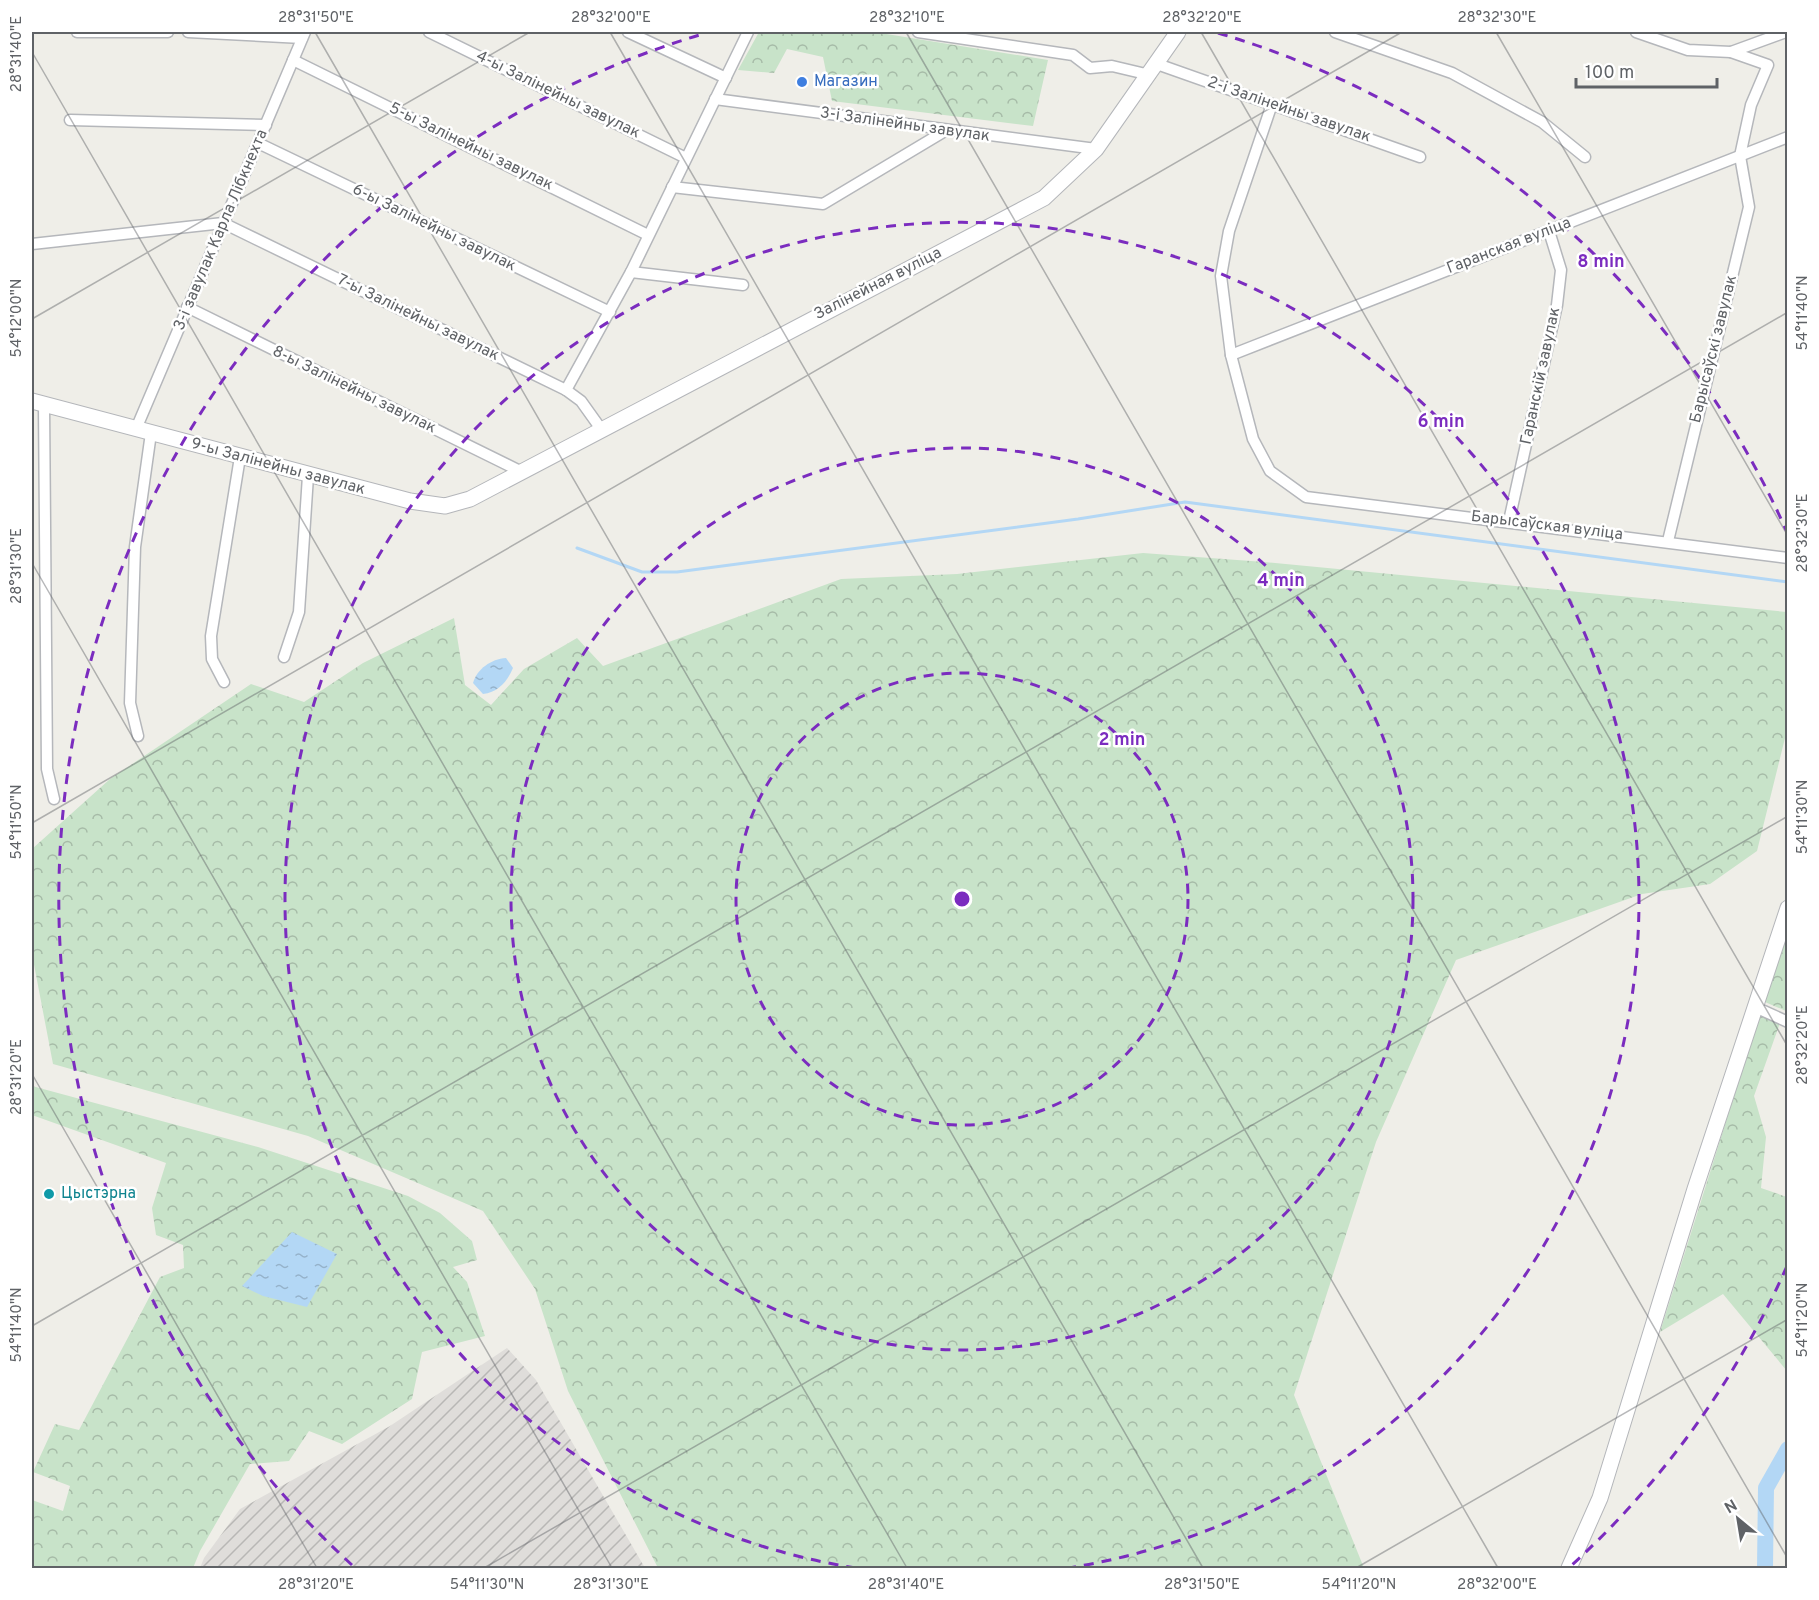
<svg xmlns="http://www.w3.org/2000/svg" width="1819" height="1600" viewBox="0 0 1819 1600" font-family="Overpass,sans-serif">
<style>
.industrial{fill:url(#industrial-furrows)}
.forest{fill:url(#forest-crowns)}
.water{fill:url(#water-ripples)}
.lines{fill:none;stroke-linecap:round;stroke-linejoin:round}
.stream{stroke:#b3d7f5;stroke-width:3}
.river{stroke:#b3d7f5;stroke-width:16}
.street-casing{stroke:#b5b7bb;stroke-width:13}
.secondary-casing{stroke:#b4b6ba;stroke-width:17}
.street{stroke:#fff;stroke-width:10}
.secondary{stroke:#fff;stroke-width:15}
.ticks{fill:none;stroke:#5f6266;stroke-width:1.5;stroke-opacity:0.45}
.ring{fill:none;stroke:#7b2cbf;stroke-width:3;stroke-dasharray:10 8}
.shop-dot{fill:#3f7fe0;stroke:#fff;stroke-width:2}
.culture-dot{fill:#0f9aa8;stroke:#fff;stroke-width:2}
.labels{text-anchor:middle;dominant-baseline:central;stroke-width:5;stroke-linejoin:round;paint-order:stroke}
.shop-label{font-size:16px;fill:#366cbe;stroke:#fff;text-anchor:start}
.street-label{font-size:16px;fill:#5f6266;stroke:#fff}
.culture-label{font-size:16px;fill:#0d838f;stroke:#fff;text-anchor:start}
.centre{fill:#7b2cbf;stroke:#fff;stroke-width:3}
.ring-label{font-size:18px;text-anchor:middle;font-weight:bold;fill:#7b2cbf;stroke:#fff;stroke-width:5;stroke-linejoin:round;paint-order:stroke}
.neatline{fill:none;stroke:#5f6266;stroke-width:2}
.ticks-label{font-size:15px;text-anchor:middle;fill:#5f6266}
</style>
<defs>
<pattern id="industrial-furrows" width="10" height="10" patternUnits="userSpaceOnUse" patternTransform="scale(1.5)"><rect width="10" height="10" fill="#dfddda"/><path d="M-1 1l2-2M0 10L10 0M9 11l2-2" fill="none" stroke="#b8b7b5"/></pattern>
<pattern id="forest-crowns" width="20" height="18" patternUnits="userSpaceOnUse" patternTransform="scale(1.5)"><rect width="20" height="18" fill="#c8e3c9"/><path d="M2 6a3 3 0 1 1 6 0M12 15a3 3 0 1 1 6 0" fill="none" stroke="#a6bba7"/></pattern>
<pattern id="water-ripples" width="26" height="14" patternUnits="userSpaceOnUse" patternTransform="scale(1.5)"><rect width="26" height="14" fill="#b3d7f5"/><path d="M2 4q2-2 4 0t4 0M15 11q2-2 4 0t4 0" fill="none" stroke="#95b2ca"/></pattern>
</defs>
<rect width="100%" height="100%" fill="#efeee8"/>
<!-- industrial -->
<polygon class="industrial" points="507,1348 536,1380 645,1568 200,1568 204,1558 240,1509 390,1426"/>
<!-- forest -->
<g class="forest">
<polygon points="759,32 874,32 1048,60 1033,126 832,101 823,57 787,49 774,73 738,70"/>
<polygon points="1143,553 1264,562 1787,612 1787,730 1757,851 1710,884 1642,894 1456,960 1376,1142 1294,1395 1364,1568 658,1568 568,1391 535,1289 483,1211 308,1136 53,1064 32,954 32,849 110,779 251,684 304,702 363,663 454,618 465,685 491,705 524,669 577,638 603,666 841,579 957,574"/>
<polygon points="1787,933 1787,1008 1786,1011 1765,1002"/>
<polygon points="1759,1016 1780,1023 1754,1096 1766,1137 1761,1188 1787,1197 1787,1371 1723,1294 1660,1332"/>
<polygon points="32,1086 258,1147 408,1196 440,1213 472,1241 477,1260 453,1267 467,1282 485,1336 422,1352 412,1399 342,1444 309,1431 289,1461 250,1464 200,1551 193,1568 32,1568 32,1500 63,1511 70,1486 33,1472 55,1424 79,1430 160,1277 184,1268 183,1245 156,1235 152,1208 166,1163 32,1115"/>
</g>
<!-- water -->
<g class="water">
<path d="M506,658L513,668C507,682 498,692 483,694L473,683C477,669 491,659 506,658Z"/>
<polygon points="292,1232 337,1254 307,1307 263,1296 242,1286"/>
</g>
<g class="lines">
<!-- stream -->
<polyline class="stream" points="577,548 642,572 677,572 1078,519 1185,502 1788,582"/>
<!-- river -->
<polyline class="river" points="1765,1568 1766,1488 1788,1449"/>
<!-- street casing -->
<g class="street-casing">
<g id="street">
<polyline points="77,32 168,32"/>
<polyline points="188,32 302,38"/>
<polyline points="429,32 686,158"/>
<polyline points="628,32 726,78"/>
<polyline points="918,32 1073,55 1090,68 1112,66 1150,75"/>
<polyline points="1335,32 1452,73 1542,122 1585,157"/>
<polyline points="1636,32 1688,50 1731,52 1768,65 1751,105 1740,156 1749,207 1668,541"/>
<polyline points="1731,52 1786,32"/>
<polyline points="293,60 648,235"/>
<polyline points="1157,64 1420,157"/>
<polyline points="715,99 1096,149"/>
<polyline points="1272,104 1229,231 1221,276 1231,355 1253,439 1270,471 1306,497 1788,558"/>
<polyline points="70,120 266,125"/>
<polyline points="258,143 610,312"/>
<polyline points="672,187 823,204 945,131"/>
<polyline points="32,244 223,223 566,390 581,401 601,429"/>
<polyline points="631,272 743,285"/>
<polyline points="187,307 522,472"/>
<polyline points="1231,355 1788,137"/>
<polyline points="566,390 631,272 748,32"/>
<polyline points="44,405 47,769 54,799"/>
<polyline points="136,429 305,32"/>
<polyline points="1509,521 1557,305 1561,270 1549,231"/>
<polyline points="284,657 299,612 308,476"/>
<polyline points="224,682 212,659 211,636 240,457"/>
<polyline points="138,736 130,703 135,547 151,433"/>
<polyline points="1755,1007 1788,1022"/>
</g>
</g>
<!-- secondary casing -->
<g class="secondary-casing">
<g id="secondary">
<polyline points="32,401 410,501 445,506 470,499 1044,198 1096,149 1178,32"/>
<polyline points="1569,1568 1600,1498 1695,1189 1788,908"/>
</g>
</g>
<!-- street -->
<use href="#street" class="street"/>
<!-- secondary -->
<use href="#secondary" class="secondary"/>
</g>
<!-- ticks -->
<path class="ticks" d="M315,32L1203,1568M610,32L1498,1568M906,32L1788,1559M1201,32L1788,1047M1496,32L1788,536M32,52L907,1568M32,319L530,32M32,563L612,1568M32,823L1402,32M32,1074L317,1568M32,1326L1788,312M484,1568L1788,816M1356,1568L1788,1319"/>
<!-- distance rings -->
<g class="ring">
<circle cx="962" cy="899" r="226"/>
<circle cx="962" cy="899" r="451"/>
<path d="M856 1568A677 677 0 1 1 1068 1568"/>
<path d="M1787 1266A903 903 0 0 1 1572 1565M352 1565A903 903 0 0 1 706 33M1218 33A903 903 0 0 1 1787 532"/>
</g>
<!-- markers -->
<circle class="shop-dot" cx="802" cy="82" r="6"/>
<circle class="culture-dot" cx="49" cy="1194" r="6"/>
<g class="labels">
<!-- shop labels -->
<g class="shop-label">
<text x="814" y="82">Магазин</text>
</g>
<!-- street labels -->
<g class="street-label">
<text transform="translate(558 95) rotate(26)">4-ы Залінейны завулак</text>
<text transform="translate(1289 110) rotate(19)">2-і Залінейны завулак</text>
<text transform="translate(905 125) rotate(8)">3-і Залінейны завулак</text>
<text transform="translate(471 147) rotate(26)">5-ы Залінейны завулак</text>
<text transform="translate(434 228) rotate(26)">6-ы Залінейны завулак</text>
<text transform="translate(221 230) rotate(-67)">3-і завулак Карла Лібкнехта</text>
<text transform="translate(1509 246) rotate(-21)">Гаранская вуліца</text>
<text transform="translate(878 284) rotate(-27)">Залінейная вуліца</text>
<text transform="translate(418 318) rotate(26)">7-ы Залінейны завулак</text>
<text transform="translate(1714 349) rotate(-76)">Барысаўскі завулак</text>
<text transform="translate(1541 376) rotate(-78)">Гаранскій завулак</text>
<text transform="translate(354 390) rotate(26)">8-ы Залінейны завулак</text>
<text transform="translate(278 467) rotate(15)">9-ы Залінейны завулак</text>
<text transform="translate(1547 526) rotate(7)">Барысаўская вуліца</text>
</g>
<!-- culture labels -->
<g class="culture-label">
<text x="61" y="1194">Цыстэрна</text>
</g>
</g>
<circle cx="962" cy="899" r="9" class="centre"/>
<g class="ring-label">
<text x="1601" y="267">8 min</text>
<text x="1441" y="427">6 min</text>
<text x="1281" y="586">4 min</text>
<text x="1122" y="745">2 min</text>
</g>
<!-- border -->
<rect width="1819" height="1600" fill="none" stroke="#ffffff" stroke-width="66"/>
<!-- north arrow -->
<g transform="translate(1738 1519) rotate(330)" stroke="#ffffff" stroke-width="4.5" paint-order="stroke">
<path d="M0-4.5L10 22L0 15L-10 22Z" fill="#5f6266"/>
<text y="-9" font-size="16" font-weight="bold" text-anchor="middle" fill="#5f6266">N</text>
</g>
<!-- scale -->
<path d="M1576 78v9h141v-9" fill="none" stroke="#5f6266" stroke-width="3"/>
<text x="1585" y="78" font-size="18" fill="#5f6266" stroke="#ffffff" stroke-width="4.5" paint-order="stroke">100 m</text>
<rect x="33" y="33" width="1753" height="1534" class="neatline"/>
<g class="ticks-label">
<text x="316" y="22">28°31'50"E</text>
<text x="611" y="22">28°32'00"E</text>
<text x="907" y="22">28°32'10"E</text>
<text x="1202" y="22">28°32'20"E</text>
<text x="1497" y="22">28°32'30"E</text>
<text transform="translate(16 54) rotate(-90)" y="5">28°31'40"E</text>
<text transform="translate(1802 313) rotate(-90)" y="5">54°11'40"N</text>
<text transform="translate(16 318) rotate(-90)" y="5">54°12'00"N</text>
<text transform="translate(1802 533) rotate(-90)" y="5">28°32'30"E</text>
<text transform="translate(16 566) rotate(-90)" y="5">28°31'30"E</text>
<text transform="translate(1802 817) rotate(-90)" y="5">54°11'30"N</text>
<text transform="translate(16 822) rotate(-90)" y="5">54°11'50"N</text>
<text transform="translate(1802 1045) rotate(-90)" y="5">28°32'20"E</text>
<text transform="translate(16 1077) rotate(-90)" y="5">28°31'20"E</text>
<text transform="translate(1802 1320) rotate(-90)" y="5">54°11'20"N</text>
<text transform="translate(16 1325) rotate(-90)" y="5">54°11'40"N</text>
<text x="316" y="1589">28°31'20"E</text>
<text x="487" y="1589">54°11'30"N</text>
<text x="611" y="1589">28°31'30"E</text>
<text x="906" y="1589">28°31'40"E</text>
<text x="1202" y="1589">28°31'50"E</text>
<text x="1359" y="1589">54°11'20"N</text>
<text x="1497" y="1589">28°32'00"E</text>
</g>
</svg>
